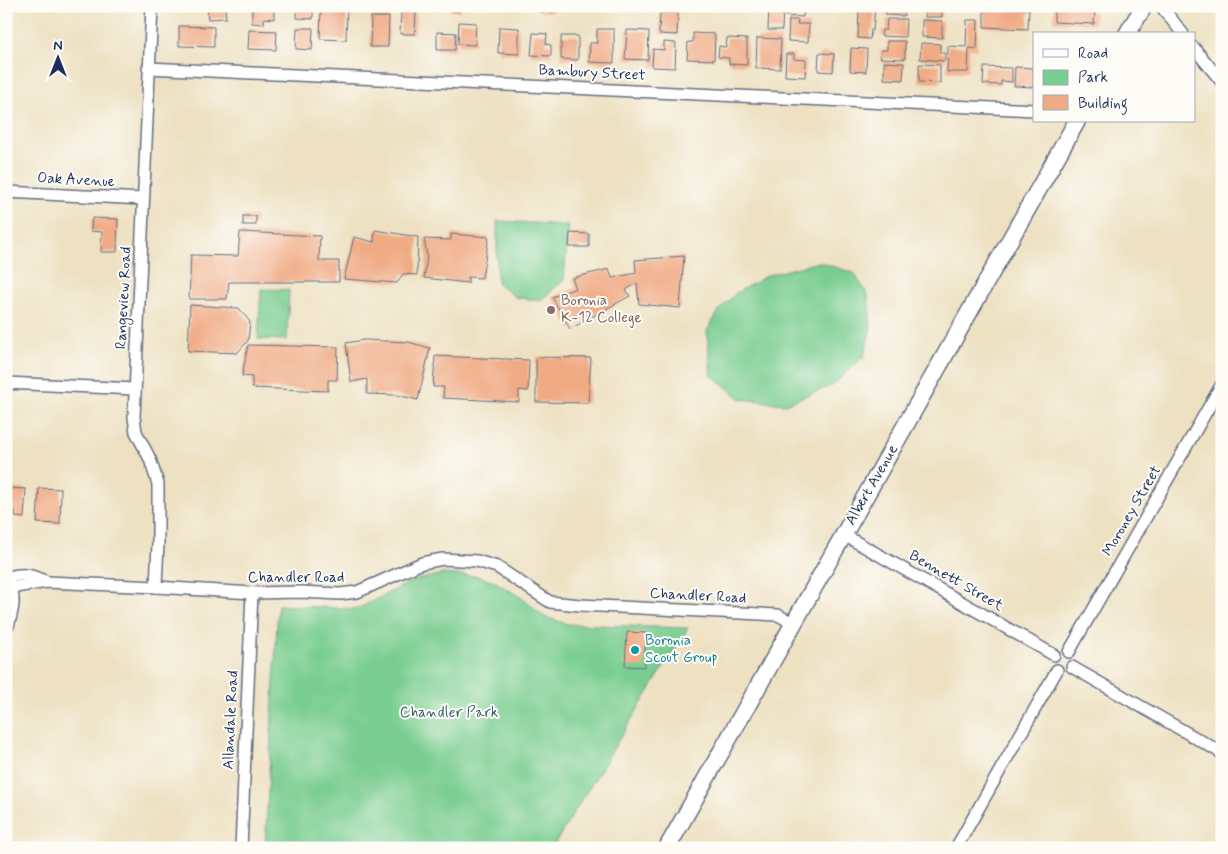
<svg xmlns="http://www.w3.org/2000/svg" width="1228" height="854" viewBox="0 0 1228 854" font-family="Mynerve,sans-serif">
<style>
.green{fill:#79cd90;stroke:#4a7e77}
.building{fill:#f0ab85}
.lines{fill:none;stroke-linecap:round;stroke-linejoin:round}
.minor-casing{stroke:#656d81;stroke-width:14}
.secondary-casing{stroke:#656d81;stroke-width:19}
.minor{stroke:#fff;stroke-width:11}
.secondary{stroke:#fff;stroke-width:16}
.education-dot{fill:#8d6e63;stroke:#fdfcf7;stroke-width:2}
.culture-dot{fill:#0f9aa8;stroke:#fdfcf7;stroke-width:2}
.labels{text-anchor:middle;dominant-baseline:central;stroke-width:4;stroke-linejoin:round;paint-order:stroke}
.street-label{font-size:15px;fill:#1b2f5e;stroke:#fdfcf7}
.education-label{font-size:15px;fill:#785e54;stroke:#fdfcf7;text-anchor:start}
.culture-label{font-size:15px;fill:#0d838f;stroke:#fdfcf7;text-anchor:start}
.park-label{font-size:15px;fill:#375e6d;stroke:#fdfcf7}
</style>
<rect width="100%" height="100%" fill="#fdfcf7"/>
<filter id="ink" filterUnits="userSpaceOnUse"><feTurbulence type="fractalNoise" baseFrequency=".02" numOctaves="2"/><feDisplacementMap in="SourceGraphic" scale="10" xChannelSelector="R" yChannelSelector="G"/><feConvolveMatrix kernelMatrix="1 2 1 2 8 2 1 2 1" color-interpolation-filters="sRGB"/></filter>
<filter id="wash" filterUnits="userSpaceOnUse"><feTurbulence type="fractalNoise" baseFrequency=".0096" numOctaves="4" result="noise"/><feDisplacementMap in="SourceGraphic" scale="20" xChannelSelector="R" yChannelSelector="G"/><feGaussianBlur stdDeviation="1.12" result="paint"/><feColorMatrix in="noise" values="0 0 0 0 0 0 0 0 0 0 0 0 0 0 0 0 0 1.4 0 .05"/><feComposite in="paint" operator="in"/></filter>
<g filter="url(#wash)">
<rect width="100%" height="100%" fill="#eee1c2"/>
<!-- green -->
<g class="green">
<polygon points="497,221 568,225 564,280 540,301 515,297 497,283"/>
<polygon points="819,262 854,273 868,295 871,327 864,356 833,385 785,404 741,399 711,375 707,331 720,309 736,293 768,275"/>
<polygon points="261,289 289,290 287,340 258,339"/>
<polygon points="442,574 477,576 497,583 522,598 545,617 567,624 688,628 552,848 265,848 278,605 357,609 412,581"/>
</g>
<g id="blocks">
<!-- building -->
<g class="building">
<polygon points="207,6 225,7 226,18 208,19"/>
<polygon points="252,6 274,6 274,19 264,18 264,24 252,23"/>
<polygon points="297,6 313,6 313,19 297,18"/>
<polygon points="321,6 347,7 346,40 320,39"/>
<rect x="366" y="6" width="19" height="2"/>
<rect x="427" y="6" width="10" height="4"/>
<polygon points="451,6 460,6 460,11 450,11"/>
<rect x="540" y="6" width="14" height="6"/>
<polygon points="769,6 783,6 782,30 768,30"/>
<polygon points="785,6 816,6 816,11 804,10 803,17 785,16"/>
<polygon points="859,6 875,6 873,30 871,30 870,39 858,38"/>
<polygon points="887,6 910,6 909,9 905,9 904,16 886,15"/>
<polygon points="920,6 942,6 942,17 925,17 926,9 920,9"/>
<polygon points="1054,6 1090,6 1090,11 1095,12 1094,24 1054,22"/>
<polygon points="984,7 1029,9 1028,29 984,27"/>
<polygon points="401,12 416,12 415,34 400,34"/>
<polygon points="660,13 678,13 677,35 659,34"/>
<polygon points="371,17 389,17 388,47 370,47"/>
<polygon points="887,19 906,19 905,37 881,36 882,30 886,30"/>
<polygon points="789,20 798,20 797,24 809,24 808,42 788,41"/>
<polygon points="922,20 942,21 942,38 922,37"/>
<polygon points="967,20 978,20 977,49 969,48 968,72 947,72 948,46 966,47"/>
<polygon points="459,22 476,23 475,45 458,44"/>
<polygon points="179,26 214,27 214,47 179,46"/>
<polygon points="499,27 519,28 519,54 498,53"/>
<polygon points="297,28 313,28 312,50 296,49"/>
<polygon points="597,29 614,29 614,63 589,62 590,43 597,43"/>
<polygon points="249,30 277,31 276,50 248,49"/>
<polygon points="627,30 649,31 648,60 625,59"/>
<polygon points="437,32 456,33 455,50 437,50"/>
<polygon points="533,33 547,34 546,44 551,45 551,56 531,55"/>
<polygon points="693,33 715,34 714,60 687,59 688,42 693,42"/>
<polygon points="561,36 578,36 578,60 561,59"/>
<polygon points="727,38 747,39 747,65 729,64 729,58 718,57 719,46 726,47"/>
<polygon points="757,38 781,39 780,69 756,68"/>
<polygon points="887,41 905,41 905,59 880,58 881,50 887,50"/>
<polygon points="664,42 676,43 675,68 652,67 653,49 664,50"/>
<polygon points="921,43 940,44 940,53 945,53 945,61 920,59"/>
<polygon points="851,48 867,49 866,72 850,71"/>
<polygon points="819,53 834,54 833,72 818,71"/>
<polygon points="786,54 794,54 794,59 806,60 805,77 785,76"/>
<polygon points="884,62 904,63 903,80 884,79"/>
<polygon points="919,64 940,65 940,83 919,82"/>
<polygon points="984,67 1012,68 1012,82 1001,81 1001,85 983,84"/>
<polygon points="1015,67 1034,68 1034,87 1014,86"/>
<rect x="243" y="216" width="13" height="9"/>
<polygon points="92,218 118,219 117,252 101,252 102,232 91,231"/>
<polygon points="375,230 418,237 417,275 403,274 397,283 344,279 354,237 374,242"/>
<polygon points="240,232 320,236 319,261 339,261 339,282 229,282 227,299 189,299 191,255 238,256"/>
<polygon points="570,233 589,234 589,247 569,247"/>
<polygon points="451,234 489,237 482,278 468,277 468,283 424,278 427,256 424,239 451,240"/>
<polygon points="684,256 680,308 639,304 637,283 626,290 630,296 570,329 552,297 576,288 572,278 609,269 612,278 636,273 635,260"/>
<polygon points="190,305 239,308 250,322 248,341 237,353 188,351"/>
<polygon points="364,340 408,342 430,348 418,400 397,395 367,394 367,379 351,382 346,343"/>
<polygon points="248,345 338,347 337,380 328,380 328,391 252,388 252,377 242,376"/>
<polygon points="435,356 529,360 528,391 519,390 519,402 443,398 444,387 433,387"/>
<polygon points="536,357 591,358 588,403 536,402"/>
<polygon points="6,488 26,489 24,518 15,517 16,512 6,511"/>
<polygon points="39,488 61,489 60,524 37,523"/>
<polygon points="627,632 646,633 644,667 625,666"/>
</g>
</g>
</g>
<g filter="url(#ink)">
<use href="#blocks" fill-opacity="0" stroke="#656d81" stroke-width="1"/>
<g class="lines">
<!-- minor casing -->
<g class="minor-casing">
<g id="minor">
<polyline points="152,6 134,417 136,432 150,459 158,484 158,543 156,587"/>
<polyline points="1161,6 1183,34"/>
<polyline points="1194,48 1222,82"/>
<polyline points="148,68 1034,110"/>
<polyline points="6,192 143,199"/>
<polyline points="6,383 135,389"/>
<polyline points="844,535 1054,655"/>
<path d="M6,578C22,572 33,575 47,582"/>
<polyline points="9,588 47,582 156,587 252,593 301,592 340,594 357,592 422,563 443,559 477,561 497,567 550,602 580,605 778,615 794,624"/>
<polyline points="1069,652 1222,384"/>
<polyline points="1072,667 1222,753"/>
<polyline points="241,848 252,593"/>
<polyline points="956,848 1057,670"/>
</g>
</g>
<!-- secondary casing -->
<g class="secondary-casing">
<g id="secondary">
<polyline points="1127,34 1144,6"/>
<path d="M6,584C14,596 10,611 6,624"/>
<polyline points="667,848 1077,121"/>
</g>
</g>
<!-- minor -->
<use href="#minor" class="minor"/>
<!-- secondary -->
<use href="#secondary" class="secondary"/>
</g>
</g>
<!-- markers -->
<circle class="education-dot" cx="551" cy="310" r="5"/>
<circle class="culture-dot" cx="635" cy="650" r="5"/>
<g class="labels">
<!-- street labels -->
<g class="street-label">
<text transform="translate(592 73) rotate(3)">Bambury Street</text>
<text transform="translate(76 180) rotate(3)">Oak Avenue</text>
<text transform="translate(124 298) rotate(-87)">Rangeview Road</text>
<text transform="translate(872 485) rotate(-60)">Albert Avenue</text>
<text transform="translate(1132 511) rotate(-60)">Moroney Street</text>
<text x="296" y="578">Chandler Road</text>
<text transform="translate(956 581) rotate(30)">Bennett Street</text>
<text transform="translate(698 596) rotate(3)">Chandler Road</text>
<text transform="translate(231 720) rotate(-87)">Allandale Road</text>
</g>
<!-- education labels -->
<g class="education-label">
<text x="561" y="301">Boronia<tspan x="561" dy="17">K-12 College</tspan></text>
</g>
<!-- culture labels -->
<g class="culture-label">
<text x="645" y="641">Boronia<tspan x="645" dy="17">Scout Group</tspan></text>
</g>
<!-- park labels -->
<g class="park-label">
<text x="449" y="713">Chandler Park</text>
</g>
</g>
<!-- margin -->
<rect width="1228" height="854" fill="none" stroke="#fdfcf7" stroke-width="25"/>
<!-- legend -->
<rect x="1033" y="32" width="162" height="90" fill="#fdfcf7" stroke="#a3aaba"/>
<rect x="1043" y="49" width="25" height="8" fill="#ffffff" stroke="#a3aaba"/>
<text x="1078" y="58" font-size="15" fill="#1b2f5e">Road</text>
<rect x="1043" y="70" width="25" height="15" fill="#79cd90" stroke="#a3aaba"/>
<text x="1078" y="82" font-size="15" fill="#1b2f5e">Park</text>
<rect x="1043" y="95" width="25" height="15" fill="#f0ab85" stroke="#a3aaba"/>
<text x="1078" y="108" font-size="15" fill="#1b2f5e">Building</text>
<!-- north arrow -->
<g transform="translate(58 58)" stroke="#fdfcf7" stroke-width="4" paint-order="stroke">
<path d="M0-4L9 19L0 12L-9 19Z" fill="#1b2f5e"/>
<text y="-8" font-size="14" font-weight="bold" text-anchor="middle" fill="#1b2f5e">N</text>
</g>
</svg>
